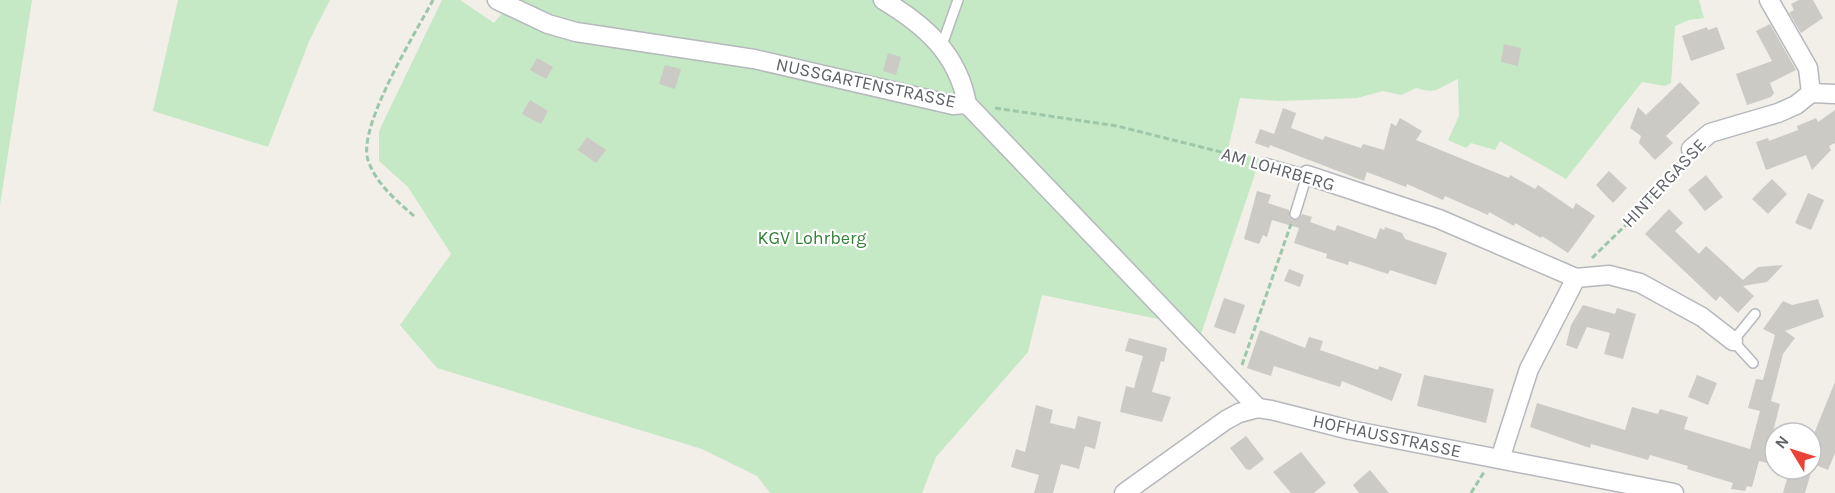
<svg xmlns="http://www.w3.org/2000/svg" width="1835" height="493" viewBox="0 0 1835 493" font-family="Karla,sans-serif">
<style>
.green{fill:#c5e8c5}
.building{fill:#cccac5}
.lines{fill:none;stroke-linecap:round;stroke-linejoin:round}
.lane-casing{stroke:#b5b8bc;stroke-width:12}
.street-casing{stroke:#b5b8bc;stroke-width:21}
.path{stroke:#9cc7a9;stroke-width:3;stroke-dasharray:6 3;stroke-linecap:butt}
.lane{stroke:#fff;stroke-width:9}
.street{stroke:#fff;stroke-width:18}
.labels{text-anchor:middle;dominant-baseline:central;stroke-width:4.5;stroke-linejoin:round;paint-order:stroke}
.street-label{font-size:18px;fill:#5f6368;stroke:#fff}
.park-label{font-size:18px;fill:#348238;stroke:#fff}
</style>
<rect width="100%" height="100%" fill="#f1efe8"/>
<!-- green -->
<g class="green">
<polygon points="0,0 32,0 0,205"/>
<polygon points="178,0 330,0 310,39 268,147 153,111"/>
<path d="M442,0H460L494,23L513,0H1699L1704,18L1689,20L1675,26L1671,83L1665,86L1642,82L1566,179L1500,141L1495,150L1471,143L1466,148L1448,140L1459,116L1458,79C1439,87 1438,95 1416,88L1401,95L1383,91L1357,98L1280,101L1240,98L1228,149L1260,159L1200,337L1187,325L1042,295L1028,352L936,457L922,493H770L757,476L702,449L437,368L400,325L451,254L408,187L379,161V131Z"/>
</g>
<!-- building -->
<g class="building">
<polygon points="1799,0 1813,0 1823,18 1801,33 1789,13 1794,10 1791,4"/>
<polygon points="1770,24 1796,70 1770,83 1774,93 1771,97 1747,105 1736,74 1772,61 1756,31"/>
<polygon points="1707,27 1708,30 1717,27 1725,49 1691,61 1682,36"/>
<polygon points="1504,44 1521,48 1518,66 1501,62"/>
<polygon points="888,53 901,57 896,75 883,71"/>
<polygon points="537,58 553,67 546,79 530,70"/>
<polygon points="665,65 681,69 675,89 659,84"/>
<polygon points="1680,82 1700,103 1666,136 1673,143 1655,160 1639,143 1641,136 1630,128 1638,107 1646,115"/>
<polygon points="530,100 548,111 541,124 522,114"/>
<polygon points="1283,108 1296,113 1291,128 1323,140 1325,136 1361,148 1363,144 1384,150 1391,123 1396,126 1400,118 1422,131 1416,140 1509,178 1510,175 1535,189 1538,185 1573,209 1576,203 1595,216 1568,253 1542,236 1541,238 1515,223 1514,226 1489,212 1488,215 1445,196 1443,200 1407,184 1406,187 1367,172 1364,181 1270,145 1269,148 1255,143 1260,129 1274,134"/>
<polygon points="1835,110 1835,143 1829,146 1831,150 1812,170 1806,155 1766,170 1756,142 1768,138 1769,141 1798,130 1797,126 1816,118 1818,122"/>
<polygon points="587,137 606,150 596,163 578,150"/>
<polygon points="1609,171 1627,188 1613,203 1596,185"/>
<polygon points="1706,175 1723,197 1705,211 1688,190"/>
<polygon points="1772,179 1787,194 1768,214 1752,199"/>
<polygon points="1257,191 1271,195 1268,203 1289,210 1289,216 1292,220 1299,219 1302,214 1312,217 1310,222 1335,231 1337,225 1376,239 1380,228 1384,230 1385,227 1402,233 1405,239 1447,253 1436,285 1390,270 1388,274 1349,261 1348,265 1326,258 1327,254 1294,243 1299,228 1272,220 1267,237 1263,235 1259,244 1244,239"/>
<polygon points="1808,193 1824,200 1811,230 1795,223"/>
<polygon points="1669,209 1683,223 1675,231 1699,254 1706,246 1743,280 1758,267 1783,265 1767,282 1743,286 1754,296 1738,313 1720,296 1716,301 1645,234"/>
<polygon points="1289,269 1304,275 1300,287 1284,281"/>
<polygon points="1224,298 1245,305 1235,334 1214,327"/>
<polygon points="1818,299 1824,317 1785,331 1795,338 1783,354 1771,401 1780,404 1771,440 1775,441 1775,465 1759,461 1752,487 1747,486 1745,491 1731,489 1733,483 1687,469 1688,466 1650,455 1648,460 1591,444 1590,448 1530,427 1537,403 1625,430 1632,407 1658,414 1660,409 1688,417 1684,429 1750,449 1760,411 1748,408 1756,379 1763,380 1775,335 1763,329 1783,301 1792,305"/>
<polygon points="1583,305 1615,314 1617,308 1636,314 1623,359 1604,354 1610,333 1587,327 1577,349 1566,345 1571,325"/>
<polygon points="1260,330 1305,348 1309,337 1323,341 1320,350 1378,370 1379,366 1402,374 1392,401 1342,381 1340,387 1274,366 1271,376 1247,368"/>
<polygon points="1129,338 1167,348 1164,362 1161,361 1152,392 1171,397 1162,422 1120,412 1126,386 1134,388 1143,356 1125,351"/>
<polygon points="1424,375 1494,389 1486,423 1417,406"/>
<polygon points="1697,375 1717,383 1708,405 1688,397"/>
<polygon points="1835,382 1835,453 1828,470 1811,463 1811,441"/>
<polygon points="1036,405 1053,410 1050,423 1075,429 1078,416 1101,422 1095,449 1085,446 1079,469 1061,464 1053,493 1034,493 1039,475 1011,467 1016,449 1025,452"/>
<polygon points="1246,436 1264,459 1250,470 1246,469 1230,448"/>
<polygon points="1301,452 1326,483 1314,493 1291,493 1273,472"/>
<polygon points="1790,469 1812,469 1805,493 1783,493"/>
<polygon points="1370,470 1389,493 1359,493 1353,485"/>
</g>
<g class="lines">
<!-- lane casing -->
<g class="lane-casing">
<g id="lane">
<polyline points="942,45 958,0"/>
<polyline points="1265,163 1307,175 1295,214"/>
<polyline points="1753,363 1733,341 1755,314"/>
</g>
</g>
<!-- street casing -->
<g class="street-casing">
<g id="street">
<polyline points="497,0 548,24 576,32 754,59 953,105 967,104"/>
<path d="M883,0C925,25 958,54 967,104"/>
<polyline points="1769,0 1808,68 1811,93"/>
<polyline points="967,104 1258,408"/>
<polyline points="1691,149 1710,133 1778,113 1796,105 1811,93 1835,94"/>
<polyline points="1307,175 1439,219 1576,278 1609,275 1640,283 1702,317 1733,341"/>
<polyline points="1500,459 1529,369 1576,278"/>
<polyline points="1124,493 1226,420 1239,413 1258,408 1271,410 1350,430 1674,493"/>
</g>
</g>
<!-- path -->
<g class="path">
<polyline points="995,108 1117,126 1253,160"/>
<path d="M414,216C396,200 376,184 368,160C357,127 416,32 433,0"/>
<polyline points="1592,258 1629,222 1680,162"/>
<polyline points="1242,365 1291,224"/>
<polyline points="1471,493 1484,472"/>
</g>
<!-- lane -->
<use href="#lane" class="lane"/>
<!-- street -->
<use href="#street" class="street"/>
</g>
<g class="labels">
<!-- street labels -->
<g class="street-label">
<text transform="translate(866 83) rotate(12)">NUSSGARTENSTRASSE</text>
<text transform="translate(1278 169) rotate(16)">AM LOHRBERG</text>
<text transform="translate(1664 183) rotate(-47)">HINTERGASSE</text>
<text transform="translate(1387 436) rotate(12)">HOFHAUSSTRASSE</text>
</g>
<!-- park labels -->
<g class="park-label">
<text x="812" y="238">KGV Lohrberg</text>
</g>
</g>
<!-- north arrow -->
<g transform="translate(1793 451) rotate(308)"><circle r="28" fill="#ffffff" stroke="#bfc1c3" stroke-width="1.5"/>
<path d="M0-4.5L10 22L0 15L-10 22Z" fill="#ea4335"/>
<text y="-9" font-size="16" font-weight="bold" text-anchor="middle" fill="#5f6368">N</text>
</g>
</svg>
